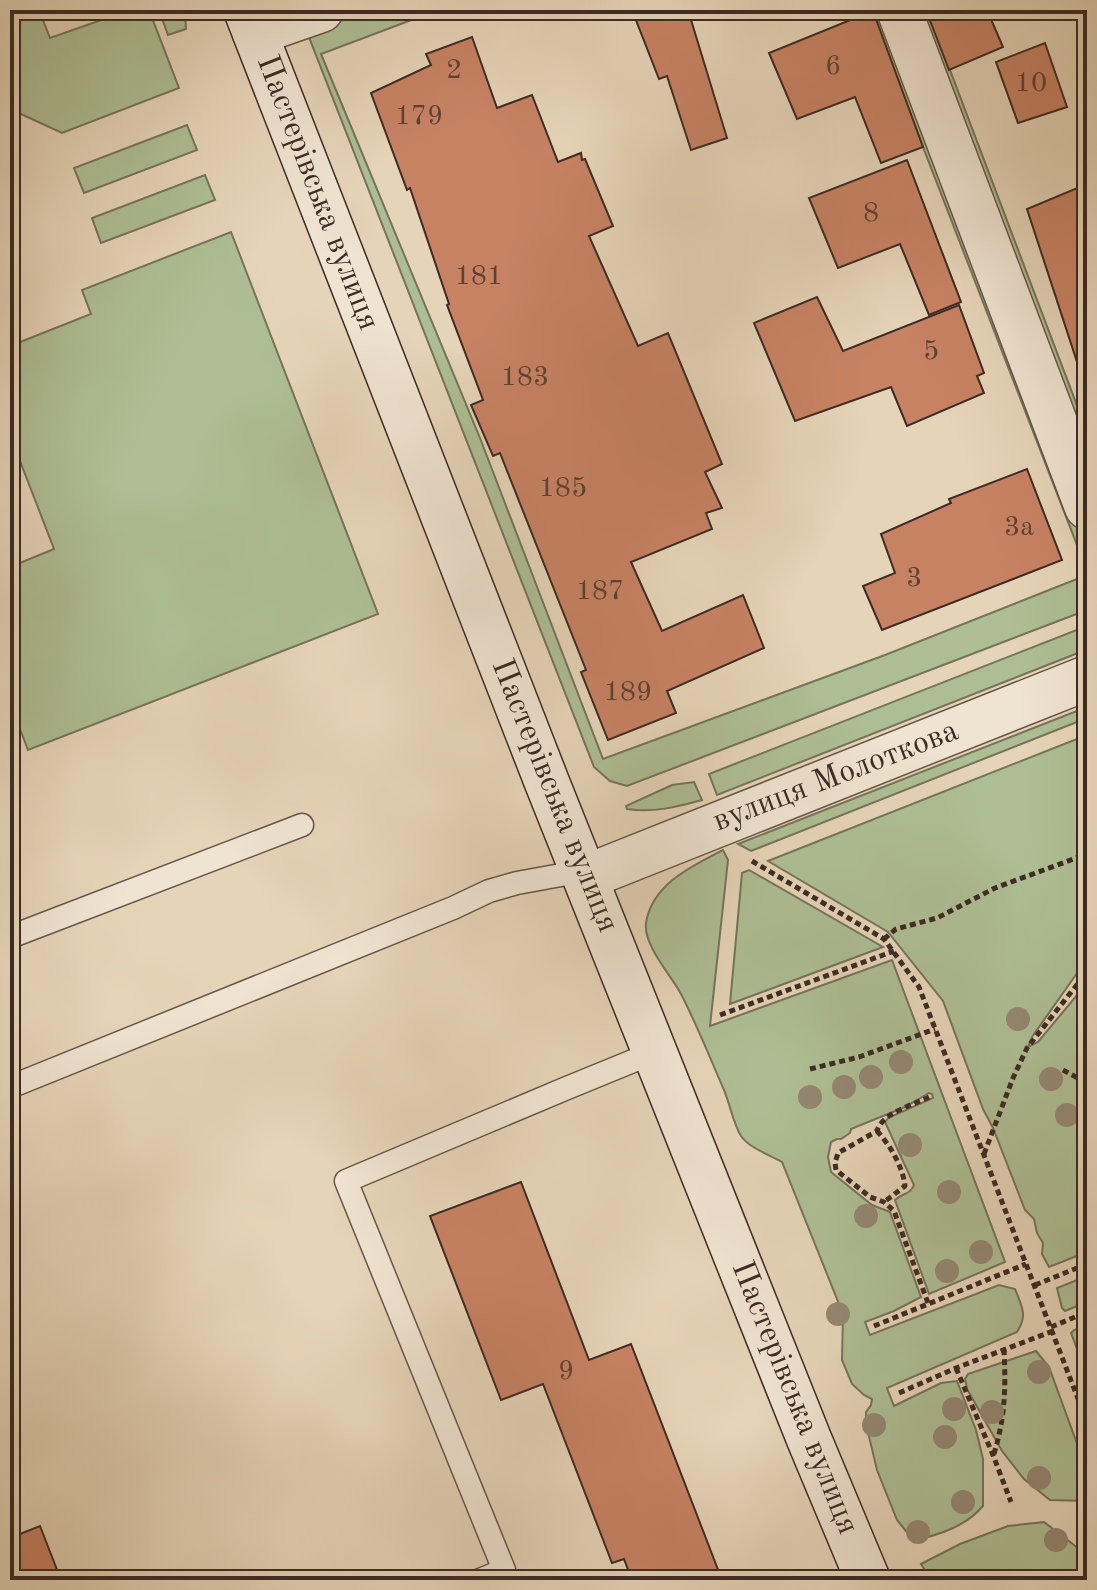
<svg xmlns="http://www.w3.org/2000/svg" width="1097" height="1590" viewBox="0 0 1097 1590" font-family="'Old Standard TT',serif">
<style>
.green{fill:#aebe94;stroke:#75745c;stroke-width:2}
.building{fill:#c78264;stroke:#3c2b24;stroke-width:2}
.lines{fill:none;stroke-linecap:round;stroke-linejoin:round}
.service-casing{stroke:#665549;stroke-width:25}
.minor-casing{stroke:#665549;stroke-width:47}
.secondary-casing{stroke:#3c2b24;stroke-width:47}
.path{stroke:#3c2b24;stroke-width:5;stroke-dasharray:6 4;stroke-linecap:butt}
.service{stroke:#efe3d1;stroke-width:22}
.minor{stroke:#efe3d1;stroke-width:44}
.secondary{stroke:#efe3d1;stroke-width:44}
.tree{fill:#958773}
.labels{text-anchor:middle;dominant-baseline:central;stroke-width:7;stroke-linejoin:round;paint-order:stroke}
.number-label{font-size:28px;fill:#5f4134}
.street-label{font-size:32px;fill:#3c2b24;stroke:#efe3d1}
</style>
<rect width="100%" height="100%" fill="#e6d4b8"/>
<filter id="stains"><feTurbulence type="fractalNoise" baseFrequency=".0025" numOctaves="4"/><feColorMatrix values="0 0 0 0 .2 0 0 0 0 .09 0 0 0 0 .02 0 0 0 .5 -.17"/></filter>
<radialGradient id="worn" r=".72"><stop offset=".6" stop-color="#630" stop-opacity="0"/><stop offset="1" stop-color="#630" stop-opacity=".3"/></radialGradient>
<!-- green -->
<g class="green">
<polygon points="10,10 39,10 50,38 130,10 149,10 179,88 62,133 10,109"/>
<polygon points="159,10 185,10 186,29 168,35"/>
<polygon points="367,10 438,10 321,54 480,438 603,759 885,655 1087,575 1087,610 627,786 610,781 594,767 307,32"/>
<polygon points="870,10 886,10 1087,546 1087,571"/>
<polygon points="913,10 926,10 950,70 1087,432 1087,464"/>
<polygon points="187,125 197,150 84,193 74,168"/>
<polygon points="205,175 215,200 101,243 92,218"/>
<polygon points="231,232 378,614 28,750 10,703 10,567 54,549 10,435 10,346 91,314 82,290"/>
<polygon points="1087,626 1087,649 1083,651 717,795 709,774"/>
<polygon points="1087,707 1087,718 751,851 738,844"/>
<polygon points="1087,735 1087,950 1079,953 1082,966 1032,1037 1028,1047 1038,1042 1087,983 1087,1252 1049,1267 1042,1254 1043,1243 1037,1233 1034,1219 1025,1210 993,1128 983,1109 943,1001 888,932 768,861"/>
<path d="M694,782L702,800C677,807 653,813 627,809L626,806L672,785Z"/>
<path d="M723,850L728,860L710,1026L892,960L1005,1262L929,1294L895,1200C902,1193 910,1195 914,1185L885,1122L888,1118L933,1098L932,1094L929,1093L905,1107L851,1129L850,1133L841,1139H837L831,1142L828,1157L831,1172L872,1205L890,1212L921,1297L894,1311L865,1322L870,1335L999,1285L1015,1289C1022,1307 1028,1315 1017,1332L887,1388L894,1406L941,1383L957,1381L976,1430L983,1459V1506C965,1527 940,1534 914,1541L897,1520L877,1470L866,1424V1412L871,1405L872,1399L864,1395L852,1384L842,1360L843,1314L782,1162C770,1155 749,1148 741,1136C733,1123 730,1104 724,1090C710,1058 697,1025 681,994C671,975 643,945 646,923C652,884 692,866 723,850Z"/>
<polygon points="749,870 883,947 730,1004 742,873"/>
<polygon points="1087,1276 1087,1302 1065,1311 1062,1308 1057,1288"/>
<polygon points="1087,1325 1087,1375 1071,1333 1074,1330"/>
<polygon points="1036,1351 1049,1367 1087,1471 1087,1501 1050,1500 1024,1479 1002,1451 967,1389 965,1379 968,1374"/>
<polygon points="1044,1522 1087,1555 1087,1580 931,1580 921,1564 960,1544 1008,1526"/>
</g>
<!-- building -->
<g class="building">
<polygon points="632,10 688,10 727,138 691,150 667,76 659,79"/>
<polygon points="875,10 876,19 923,147 881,163 855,97 797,119 769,53"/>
<polygon points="926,10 987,10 1003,47 949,70"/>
<polygon points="472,37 497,108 532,95 558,162 581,153 582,160 585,159 613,226 589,236 638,346 668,333 722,464 705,472 722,508 706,513 712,529 631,562 662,631 743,595 764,648 667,691 676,713 608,740 581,672 586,670 500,453 493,456 471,405 483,400 447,305 449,304 410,188 407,190 371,93 431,65 426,54"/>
<polygon points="1045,43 1067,107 1018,123 996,62"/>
<polygon points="907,160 961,302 929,315 900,244 838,268 809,198"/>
<polygon points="1087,184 1087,366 1079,368 1027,209"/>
<polygon points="817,297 843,351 959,305 984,373 977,376 984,393 907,426 891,387 795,421 754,323"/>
<polygon points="1027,469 1062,560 882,630 863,586 895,573 881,534 951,503 949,499"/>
<polygon points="521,1182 589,1360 631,1344 722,1580 632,1580 624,1559 612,1563 543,1384 501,1400 430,1216"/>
<polygon points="40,1526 61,1580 10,1580 10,1538"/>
</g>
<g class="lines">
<!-- service casing -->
<g class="service-casing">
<g id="service">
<polyline points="10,937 302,825"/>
<polyline points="10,1087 453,908 489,891 517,883 583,871"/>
<polyline points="480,1580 504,1570 346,1181 567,1088 655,1052"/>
</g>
</g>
<!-- minor casing -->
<g class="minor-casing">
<g id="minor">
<polyline points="899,10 1087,507"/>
<polyline points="255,33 321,10"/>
<polyline points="586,877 1087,678"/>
</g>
</g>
<!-- secondary casing -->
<g class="secondary-casing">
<polyline id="secondary" points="246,10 546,780 809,1439 868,1580"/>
</g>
<!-- path -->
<g class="path">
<polyline points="752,861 884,939 919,987 1087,1422"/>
<polyline points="884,939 896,929 937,918 995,888 1087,854"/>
<polyline points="720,1015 894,951"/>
<polyline points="810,1069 859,1057 935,1029"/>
<polyline points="1063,1070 1087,1083"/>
<path d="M877,1131C890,1145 903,1167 905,1186L884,1202"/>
<polyline points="984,1154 1013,1078 1027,1048 1087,972"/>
<polyline points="1035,1285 1087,1264"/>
<path d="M928,1303L894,1211L884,1202L870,1197L836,1170L835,1163L838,1153L877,1131C882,1113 913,1105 929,1097"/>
<polyline points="874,1326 1026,1264"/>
<polyline points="1051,1327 1087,1312"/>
<polyline points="956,1368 993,1455 1011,1502"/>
<polyline points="899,1393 956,1368 1053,1331"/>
<path d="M994,1454C1005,1417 1006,1389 1004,1350"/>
</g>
<!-- service -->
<use href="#service" class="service"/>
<!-- minor -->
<use href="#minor" class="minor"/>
<!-- secondary -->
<use href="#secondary" class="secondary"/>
</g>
<!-- trees -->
<g class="tree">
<circle cx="1018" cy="1019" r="12"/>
<circle cx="901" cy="1062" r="12"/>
<circle cx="871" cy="1077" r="12"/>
<circle cx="1051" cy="1079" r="12"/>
<circle cx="844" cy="1087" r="12"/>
<circle cx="810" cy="1097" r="12"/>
<circle cx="1067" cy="1115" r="12"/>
<circle cx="910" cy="1145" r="12"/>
<circle cx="949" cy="1192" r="12"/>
<circle cx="866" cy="1216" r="12"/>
<circle cx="981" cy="1252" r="12"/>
<circle cx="947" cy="1271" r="12"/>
<circle cx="838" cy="1314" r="12"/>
<circle cx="1039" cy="1372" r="12"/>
<circle cx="954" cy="1409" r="12"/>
<circle cx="992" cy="1412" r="12"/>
<circle cx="874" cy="1425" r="12"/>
<circle cx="945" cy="1437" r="12"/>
<circle cx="1039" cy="1478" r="12"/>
<circle cx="963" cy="1502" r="12"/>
<circle cx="918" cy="1532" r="12"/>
<circle cx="1056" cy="1540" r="12"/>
</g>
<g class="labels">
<!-- number labels -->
<g class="number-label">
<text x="833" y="67">6</text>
<text x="454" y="71">2</text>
<text x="1031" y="84">10</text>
<text x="419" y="117">179</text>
<text x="871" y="214">8</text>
<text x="479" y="277">181</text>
<text x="931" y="352">5</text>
<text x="525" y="378">183</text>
<text x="563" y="489">185</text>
<text x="1019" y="528">3а</text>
<text x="914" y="579">3</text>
<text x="600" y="592">187</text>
<text x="628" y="693">189</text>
<text x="566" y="1372">9</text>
</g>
<!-- street labels -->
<g class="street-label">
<text transform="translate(317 193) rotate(69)">Пастерівська вулиця</text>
<text transform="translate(836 777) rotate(-21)">вулиця Молоткова</text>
<text transform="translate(554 796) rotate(68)">Пастерівська вулиця</text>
<text transform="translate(794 1398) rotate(68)">Пастерівська вулиця</text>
</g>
</g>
<!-- margin -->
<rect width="1097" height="1590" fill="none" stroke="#e6d4b8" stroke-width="40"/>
<rect x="12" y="12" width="1073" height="1566" fill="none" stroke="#3c2b24" stroke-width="4"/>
<rect x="20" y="20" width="1057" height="1550" fill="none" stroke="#3c2b24" stroke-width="2"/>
<rect width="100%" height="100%" filter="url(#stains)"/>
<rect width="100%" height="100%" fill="url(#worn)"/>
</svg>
